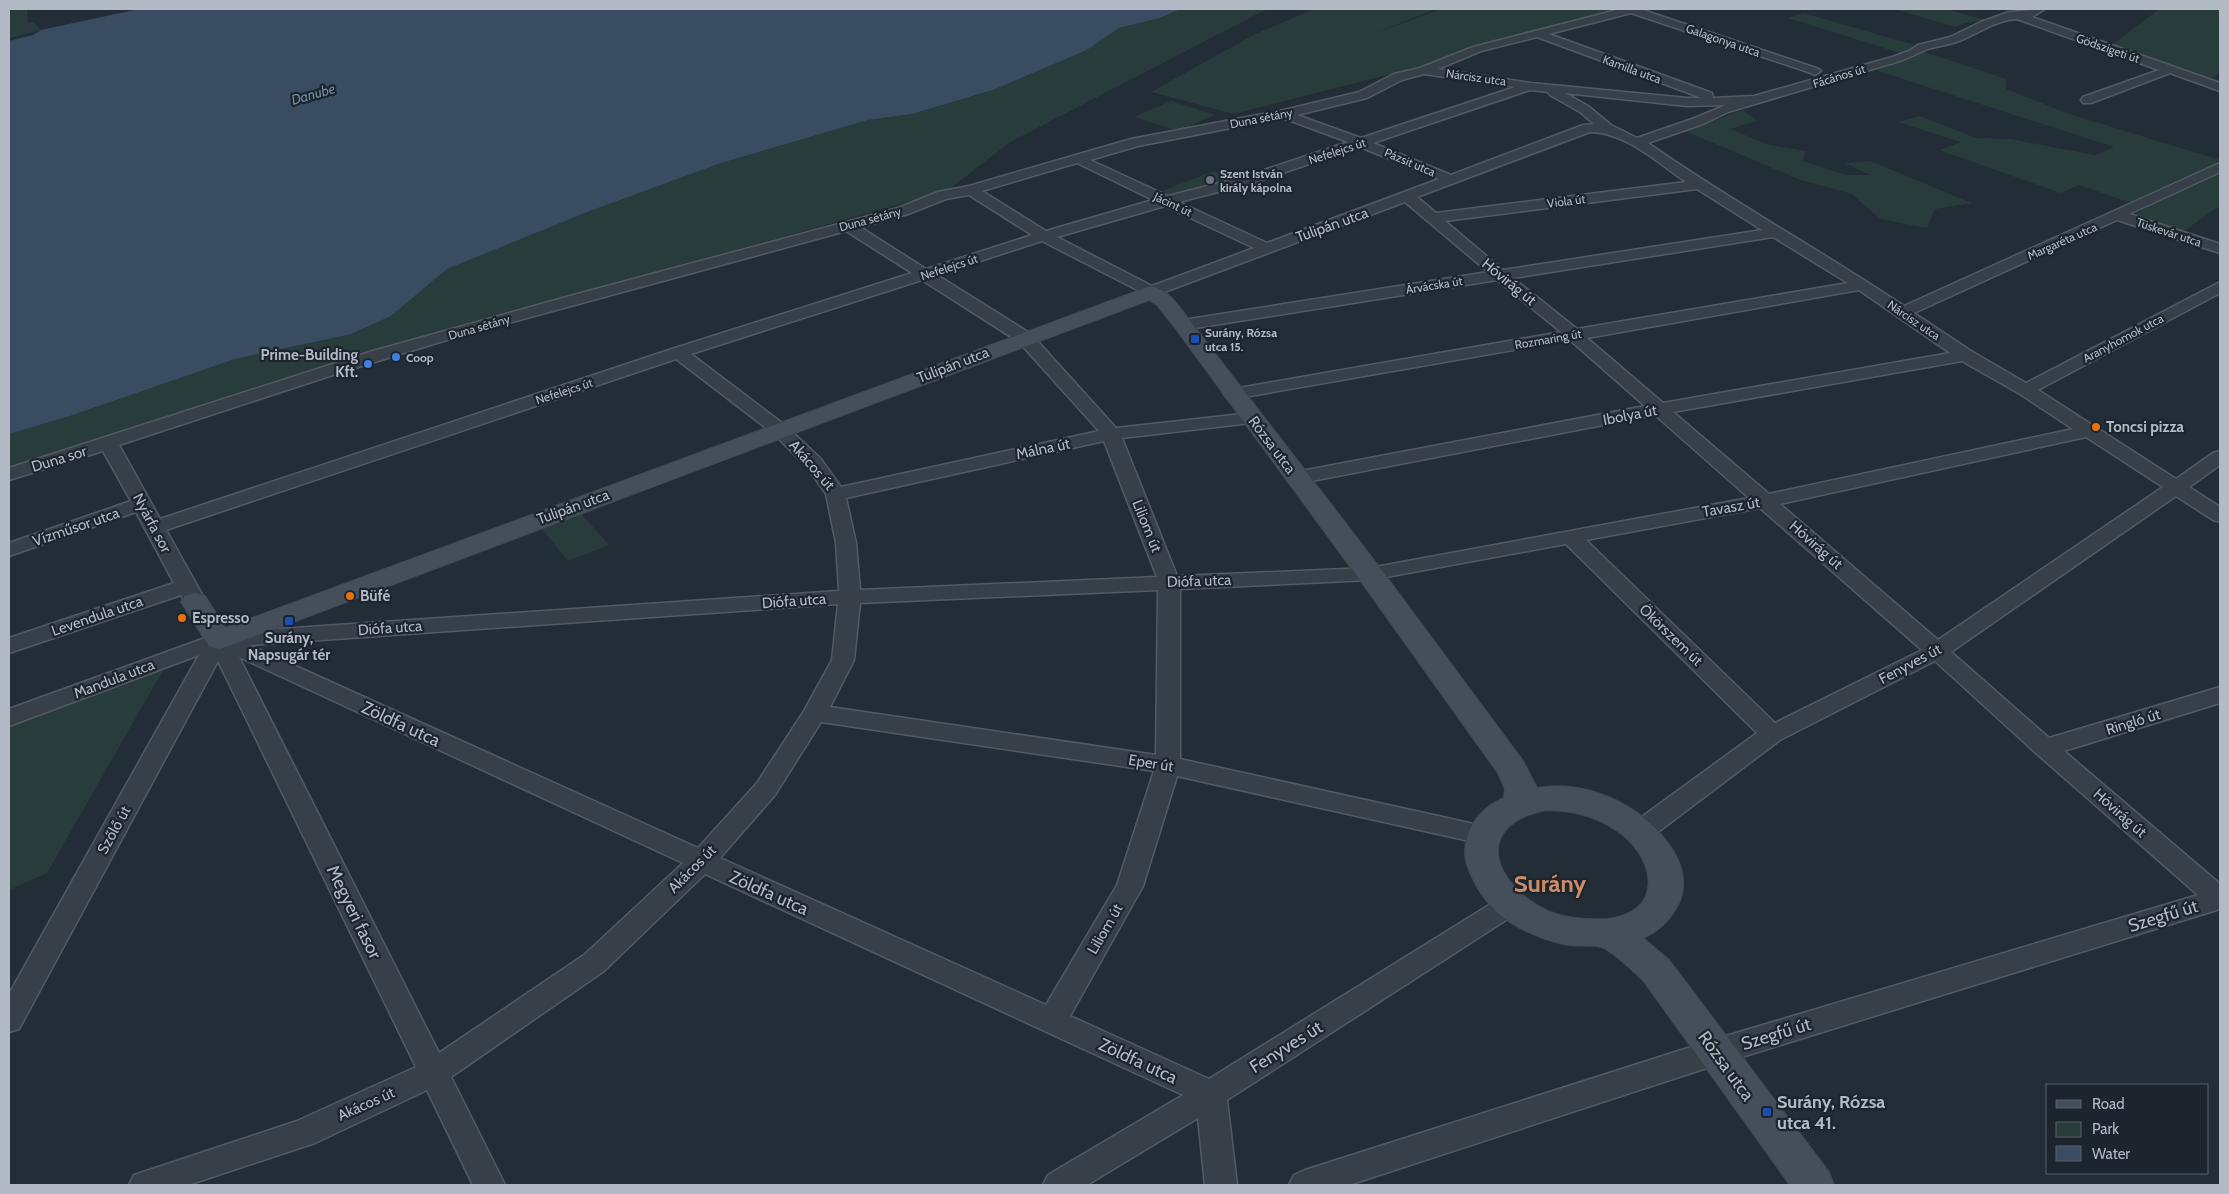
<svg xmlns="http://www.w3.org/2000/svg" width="2229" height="1194" viewBox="0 0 2229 1194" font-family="Cabin,sans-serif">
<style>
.green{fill:#283c3c}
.water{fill:#394c61}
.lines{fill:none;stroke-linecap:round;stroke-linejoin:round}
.street-casing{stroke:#525a64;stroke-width:3}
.secondary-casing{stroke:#404852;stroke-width:2}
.street{fill:#373f49;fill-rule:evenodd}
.secondary{fill:#454f5c;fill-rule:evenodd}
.worship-dot{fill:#6b7280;stroke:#1c242e;stroke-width:2}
.transit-dot{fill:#1a4fb4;stroke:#1c242e;stroke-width:2}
.shop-dot{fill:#3f7fe0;stroke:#1c242e;stroke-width:2}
.food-dot{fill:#e8710a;stroke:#1c242e;stroke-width:2}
.labels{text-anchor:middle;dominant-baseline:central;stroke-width:4.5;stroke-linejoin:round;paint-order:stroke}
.far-street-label{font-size:12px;fill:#b2bac5;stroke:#1c242e}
.far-poi-label{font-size:12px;font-weight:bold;fill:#b2bac5;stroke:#1c242e;text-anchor:start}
.far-water-label{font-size:14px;font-style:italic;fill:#748da7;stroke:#1c242e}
.street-label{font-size:15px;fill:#b2bac5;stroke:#1c242e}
.poi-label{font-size:15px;font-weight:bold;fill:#b2bac5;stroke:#1c242e;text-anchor:start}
.near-street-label{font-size:18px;fill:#b2bac5;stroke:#1c242e}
.near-poi-label{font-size:18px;font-weight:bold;fill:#b2bac5;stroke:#1c242e;text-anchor:start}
.near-district-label{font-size:24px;font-weight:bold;fill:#cc8c65;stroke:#1c242e}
</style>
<rect width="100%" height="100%" fill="#232d38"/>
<!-- green -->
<g class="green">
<polygon points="9,9 27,9 28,23 34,22 41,30 9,38"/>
<polygon points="1181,9 1267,9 1010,142 947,191 424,337 9,467 9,434 70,416 235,359 301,345 391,316 447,269 590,211 721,163 868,120 912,114 993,90 1087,50 1119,28 1160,18"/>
<polygon points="1314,9 1436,9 1370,35 1442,9 1645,9 1234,114 1151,92 1255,34"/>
<polygon points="1895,9 1945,9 1986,20 1965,23 1955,27"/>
<polygon points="2159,9 2220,9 2220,72 2210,81 2112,45"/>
<polygon points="1803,13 1911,44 1922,51 2006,79 2006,89 2069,114 2220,160 2220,209 2216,208 2182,233 2132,216 2146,208 2079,185 2061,193 1939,150 1961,142 1898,122 1920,116 1976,138 2010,139 2095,155 2114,147 1872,69 1913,57 1788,18"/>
<polygon points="1171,101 1215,115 1178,131 1134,117"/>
<polygon points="1743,110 1757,121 1730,129 1769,145 1806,151 1803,161 1846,175 1870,175 1845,163 1870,161 1972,203 1935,209 1927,228 1880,219 1852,194 1801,180 1685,131"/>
<polygon points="1214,171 1235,181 1166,200 1155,194"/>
<polygon points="578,510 609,545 568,561 538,524"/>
<polygon points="173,653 47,873 9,890 9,717"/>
</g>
<!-- water -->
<polygon class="water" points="139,9 1181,9 1160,18 1119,28 1087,50 993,90 912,114 868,120 721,163 590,211 447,269 391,316 351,334 235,359 70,416 9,434 9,41 33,35 41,30"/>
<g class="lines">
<!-- street casing -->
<g class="street-casing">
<path id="street" d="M1621,9H1640L1819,69L1821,71L1815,75L1811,73L1631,13L1549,34L1712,93L1713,98L1754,96L1892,57L1909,51L1918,45L1950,37L1981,22L2009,12L2045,9L2032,17L2220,83V91L2170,73L2091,103H2083L2081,100L2083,97L2159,70L2017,19C1995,20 1978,34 1959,41C1949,45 1938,46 1928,49C1919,52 1910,58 1900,61L1728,112L1703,124L1648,143C1731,201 1820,250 1904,306L2220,163V172L2129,214L2220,244V253L2117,220L1914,313L1971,351L2026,383L2220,282V293L2038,390L2176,479L2213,453L2220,451V465L2189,487L2220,507V522L2213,520L2176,496L1951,652L2049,738L2220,687V703L2064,751L2220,884V909L1716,1065L1349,1185H1289L1294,1175L1305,1170L1716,1039L2198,895L2037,754L1935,661L1780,740L1650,838L1641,840L1632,838L1628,831L1632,824L1757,733L1566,544L1370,580L1180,589V759L1483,826L1492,828L1496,835L1492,842L1483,844L1177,776L1143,886L1070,1016L1209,1079L1502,897L1511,894L1520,897L1524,904L1520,911L1227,1100L1237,1185H1205L1198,1118L1087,1185H1043L1048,1175L1183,1095L705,874L604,971L451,1077L505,1185H473L427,1090L315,1143L188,1185H129L134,1175L297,1121L416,1067L218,661L19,1029L9,1032V994L199,655L9,726V709L219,633L839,591L836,543L826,494L807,467L774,434L676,359L166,530L204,598L201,603L193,605L185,603L181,595L9,653V638L174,583L136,512L9,556V543L131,501L103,451L9,480V468L373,351L570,296L898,208L938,192L969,186L1131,139L1284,110L1359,92L1394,74L1420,68L1473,47ZM1537,37L1702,98H1687L1531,83L1438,69L1481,51ZM1424,74L1515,87L1361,138L1297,115L1367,98L1402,80ZM1530,90L1548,92L1550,95L1580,112L1594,124L1583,125L1451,175L1373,143ZM1565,93L1687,106L1726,105L1695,118L1637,138L1611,125L1588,106ZM1283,118L1348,142L1243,177L1168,196L1090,160L1138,146ZM1590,132C1625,132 1658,163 1686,182L1436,213L1417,197ZM1360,147L1439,179L1267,243L1179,202L1253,183ZM1077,163L1153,200L1046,231L982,191ZM1697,189L1762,230L1503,270L1445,221ZM969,195L1032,235L926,269L860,227L908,214L946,199ZM1405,202L1488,272L1183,320L1177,322L1175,325L1177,328L1183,330L1497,280L1561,332L1233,389L1227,390L1224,394L1227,398L1233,399L1570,340L1645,406L1296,472L1289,474L1286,478L1289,482L1296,484L1655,415L1749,498L1370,568L1177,576L1122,438L1251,423L1257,422L1260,418L1257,414L1251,413L1116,428L1031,334L937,275L1042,241L1151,297ZM1165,206L1254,248L1152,286L1057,237ZM846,231L912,273L672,349L160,519L119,445L339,373L450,339ZM1773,237L1848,283L1577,329L1513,278ZM922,280L1019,342L1099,431L841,487L821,459L786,426L691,354ZM1859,290L1950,353L1663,403L1587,338ZM1962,361L2020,394L2073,429L1769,494L1673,412ZM2086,437L2163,487L1938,640L1780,504ZM1104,441L1157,577L860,590L856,543L846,498ZM1760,508L1922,650L1775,723L1586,540ZM1158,590L1156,755L830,707L854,660L860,603ZM838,604L832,660L804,711L757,783L698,848L249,645ZM239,657L683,863L584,955L439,1053ZM821,722L1154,771L1117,885L1046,1005L720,858L775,795Z"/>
</g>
<!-- secondary casing -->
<g class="secondary-casing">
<path id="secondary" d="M1151,286C1169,290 1179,307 1190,321L1380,568L1523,761L1537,788C1590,778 1653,810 1677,858C1684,872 1686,890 1678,905C1669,921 1659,931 1643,938L1669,960L1829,1172L1834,1185H1790L1643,980C1634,972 1612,950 1601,947C1592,944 1575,947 1563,944C1526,935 1493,918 1475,883C1468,869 1463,858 1466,843C1469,822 1485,806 1504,798L1505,789L1498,773L1360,580L1176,329L1157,305L1149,300L229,646L219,649L209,646L181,602L185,596L195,593L205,596L225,628ZM1546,810C1575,810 1600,817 1623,835C1658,864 1661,914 1607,919C1588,920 1566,919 1548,911C1493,885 1471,825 1546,810Z"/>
</g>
<!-- street -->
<use href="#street" class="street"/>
<!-- secondary -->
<use href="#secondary" class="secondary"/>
</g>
<!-- markers -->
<circle class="worship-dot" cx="1210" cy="180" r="5"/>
<g class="transit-dot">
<rect x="1190" y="334" width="10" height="10" rx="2.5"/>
<rect x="284" y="616" width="10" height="10" rx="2.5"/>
<rect x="1762" y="1107" width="10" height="10" rx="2.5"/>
</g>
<g class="shop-dot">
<circle cx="396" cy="357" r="5"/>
<circle cx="368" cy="364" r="5"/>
</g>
<g class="food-dot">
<circle cx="2096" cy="427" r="5"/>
<circle cx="350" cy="596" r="5"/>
<circle cx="182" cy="618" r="5"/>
</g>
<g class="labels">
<!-- far-street labels -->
<g class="far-street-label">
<text transform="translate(1723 40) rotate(19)">Galagonya utca</text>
<text transform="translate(2108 48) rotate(19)">Gödszigeti út</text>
<text transform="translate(1632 69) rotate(20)">Kamilla utca</text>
<text transform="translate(1839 76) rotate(-17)">Fácános út</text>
<text transform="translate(1476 77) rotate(8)">Nárcisz utca</text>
<text transform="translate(1261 118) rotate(-11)">Duna sétány</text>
<text transform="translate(1337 151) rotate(-18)">Nefelejcs út</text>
<text transform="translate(1410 162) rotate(23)">Pázsit utca</text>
<text transform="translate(1566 201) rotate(-7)">Viola út</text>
<text transform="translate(1173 204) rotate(25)">Jácint út</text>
<text transform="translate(870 219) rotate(-15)">Duna sétány</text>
<text transform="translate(2169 232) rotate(18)">Tüskevár utca</text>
<text transform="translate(2062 241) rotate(-24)">Margaréta utca</text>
<text transform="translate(949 267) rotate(-18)">Nefelejcs út</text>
<text transform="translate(1434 285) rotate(-9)">Árvácska út</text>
<text transform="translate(1914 320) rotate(34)">Nárcisz utca</text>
<text transform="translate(479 327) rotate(-16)">Duna sétány</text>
<text transform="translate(2123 338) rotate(-28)">Aranyhomok utca</text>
<text transform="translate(1548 339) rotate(-10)">Rozmaring út</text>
<text transform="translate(564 391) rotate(-18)">Nefelejcs út</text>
</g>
<!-- far-poi labels -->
<g class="far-poi-label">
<text x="1220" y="173">Szent István<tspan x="1220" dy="14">király kápolna</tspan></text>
<text x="1205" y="332">Surány, Rózsa<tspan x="1205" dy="14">utca 15.</tspan></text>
<text x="406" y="357">Coop</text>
</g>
<!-- far-water labels -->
<g class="far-water-label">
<text transform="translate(313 94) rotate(-16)">Danube</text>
</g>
<!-- street labels -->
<g class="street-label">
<text transform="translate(1332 225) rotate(-20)">Tulipán utca</text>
<text transform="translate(1509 282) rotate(39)">Hóvirág út</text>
<text transform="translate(953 365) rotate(-21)">Tulipán utca</text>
<text transform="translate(1630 415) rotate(-11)">Ibolya út</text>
<text transform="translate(1272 445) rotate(53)">Rózsa utca</text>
<text transform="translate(1043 449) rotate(-12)">Málna út</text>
<text transform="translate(59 459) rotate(-17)">Duna sor</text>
<text transform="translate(812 465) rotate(49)">Akácos út</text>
<text transform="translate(573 507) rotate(-20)">Tulipán utca</text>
<text transform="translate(1731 507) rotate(-10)">Tavasz út</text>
<text transform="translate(152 523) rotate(62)">Nyárfa sor</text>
<text transform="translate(1147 526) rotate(68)">Liliom út</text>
<text transform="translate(76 527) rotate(-19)">Vízműsor utca</text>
<text transform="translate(1816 545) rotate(41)">Hóvirág út</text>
<text transform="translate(1199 581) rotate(-2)">Diófa utca</text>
<text transform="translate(794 601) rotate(-4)">Diófa utca</text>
<text transform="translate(97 616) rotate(-19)">Levendula utca</text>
<text transform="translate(390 628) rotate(-4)">Diófa utca</text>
<text transform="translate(1671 635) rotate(44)">Ökörszem út</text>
<text transform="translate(1910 664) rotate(-28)">Fenyves út</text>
<text transform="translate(114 679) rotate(-21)">Mandula utca</text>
<text transform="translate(2133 722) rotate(-17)">Ringló út</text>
<text transform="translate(1151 763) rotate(9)">Eper út</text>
<text transform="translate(2120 813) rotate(41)">Hóvirág út</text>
<text transform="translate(114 830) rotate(-61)">Szőlő út</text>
<text transform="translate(692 869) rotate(-45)">Akácos út</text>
<text transform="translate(1105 929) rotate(-60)">Liliom út</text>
<text transform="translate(366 1104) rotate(-24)">Akácos út</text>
</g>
<!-- poi labels -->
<g class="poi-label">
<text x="358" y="355" text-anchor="end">Prime-Building<tspan x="358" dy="17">Kft.</tspan></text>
<text x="2106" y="427">Toncsi pizza</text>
<text x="360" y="596">Büfé</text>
<text x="192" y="618">Espresso</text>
<text x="289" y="638" text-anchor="middle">Surány,<tspan x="289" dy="17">Napsugár tér</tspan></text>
</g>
<!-- near-street labels -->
<g class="near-street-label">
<text transform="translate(401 724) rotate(25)">Zöldfa utca</text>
<text transform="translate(769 893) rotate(24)">Zöldfa utca</text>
<text transform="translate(354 912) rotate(64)">Megyeri fasor</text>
<text transform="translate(2163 916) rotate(-17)">Szegfű út</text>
<text transform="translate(1776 1034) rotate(-17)">Szegfű út</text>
<text transform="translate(1286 1047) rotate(-32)">Fenyves út</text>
<text transform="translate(1138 1061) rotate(25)">Zöldfa utca</text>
<text transform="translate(1726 1066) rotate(54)">Rózsa utca</text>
</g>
<!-- near-poi labels -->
<g class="near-poi-label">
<text x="1777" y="1102">Surány, Rózsa<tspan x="1777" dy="21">utca 41.</tspan></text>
</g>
<!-- near-district labels -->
<g class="near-district-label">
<text x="1550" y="883">Surány</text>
</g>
</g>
<!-- border -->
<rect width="2229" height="1194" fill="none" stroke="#b2bac5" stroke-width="20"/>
<!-- legend -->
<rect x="2046" y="1084" width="162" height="90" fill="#1c242e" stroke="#58606a"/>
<rect x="2056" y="1100" width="25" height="8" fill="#454f5c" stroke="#58606a"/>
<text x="2092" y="1109" font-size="15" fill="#b2bac5">Road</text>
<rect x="2056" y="1122" width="25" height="15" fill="#283c3c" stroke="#58606a"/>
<text x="2092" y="1134" font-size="15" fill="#b2bac5">Park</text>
<rect x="2056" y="1146" width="25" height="15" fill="#394c61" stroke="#58606a"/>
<text x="2092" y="1159" font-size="15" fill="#b2bac5">Water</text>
</svg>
